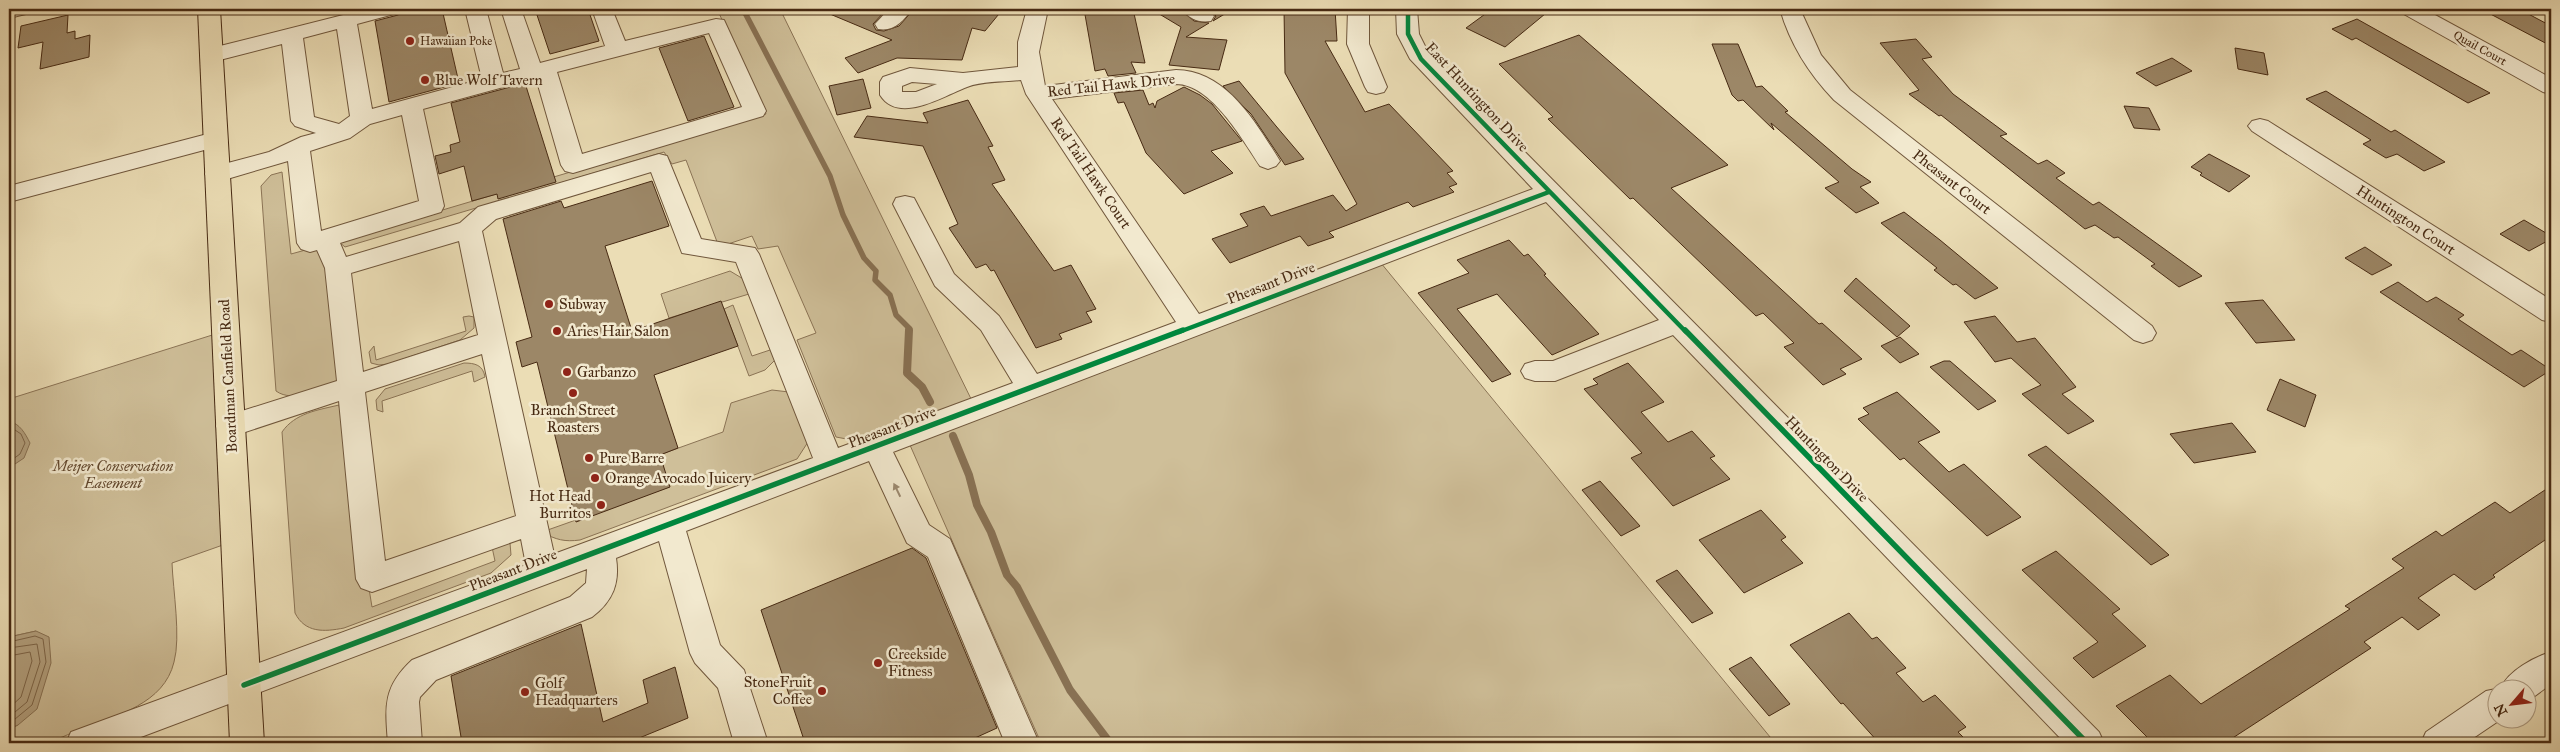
<svg xmlns="http://www.w3.org/2000/svg" width="2560" height="752" viewBox="0 0 2560 752" font-family="'IM FELL Great Primer',serif">
<style>
.green{fill:#cfbf99;stroke:#8b7456}
.water{fill:#b3a07e;stroke:#887153}
.lines{fill:none;stroke-linecap:round;stroke-linejoin:round}
.shore{stroke:#7d6548;stroke-width:1}
.stream-far1{stroke:#887153;stroke-width:5.5}
.stream{stroke:#887153;stroke-width:8}
.building{fill:#9c8767;stroke:#472a13}
.minor-casing{stroke:#70573c;stroke-width:2}
.major-casing{stroke:#472a13;stroke-width:2}
.minor{fill:#f2e9cf;fill-rule:evenodd}
.major{fill:#ebddb5;fill-rule:evenodd}
.cycleway-far1-casing{stroke:#f2e9cf;stroke-width:7}
.cycleway-casing{stroke:#f2e9cf;stroke-width:9}
.cycleway-far1{stroke:#00873e;stroke-width:4.5}
.cycleway{stroke:#00873e;stroke-width:5.5}
.oneway{fill:#9c8a71}
.poi-dot{fill:#8f2418;stroke:#f2e9cf;stroke-width:2}
.labels{text-anchor:middle;dominant-baseline:central;stroke-width:5;stroke-linejoin:round;paint-order:stroke}
.far-poi-label{font-size:12px;fill:#472a13;stroke:#f2e9cf;text-anchor:start}
.far-street-label{font-size:12px;fill:#472a13;stroke:#f2e9cf}
.poi-label{font-size:15px;fill:#472a13;stroke:#f2e9cf;text-anchor:start}
.street-label{font-size:15px;fill:#472a13;stroke:#f2e9cf}
.park-label{font-size:15px;font-style:italic;fill:#62482e;stroke:#f2e9cf}
</style>
<rect width="100%" height="100%" fill="#ebddb5"/>
<filter id="stains"><feTurbulence type="fractalNoise" baseFrequency=".004" numOctaves="4"/><feColorMatrix values="0 0 0 0 .2 0 0 0 0 .09 0 0 0 0 .02 0 0 0 .5 -.17"/></filter>
<radialGradient id="worn" r=".72"><stop offset=".6" stop-color="#630" stop-opacity="0"/><stop offset="1" stop-color="#630" stop-opacity=".3"/></radialGradient>
<!-- green -->
<g class="green">
<polygon points="717,9 780,9 976,409 1376,257 1775,743 1041,743 906,436 876,446 870,433 852,440 836,437 797,340 816,333 778,246 758,249 752,236 719,247 686,160 672,164 664,152 345,247 338,241 766,114"/>
<path d="M282,172L291,254L320,246L331,263L339,380C320,387 294,404 276,391L261,186L271,175Z"/>
<polygon points="730,271 745,280 749,294 669,318 661,294"/>
<polygon points="733,305 752,356 773,349 777,358 765,370 749,376 724,309"/>
<polygon points="469,316 474,317 474,328 460,340 388,364 379,365 371,363 369,352 374,346 376,360 466,331 463,317"/>
<path d="M225,331L237,540L172,563C173,590 181,637 174,662C164,704 117,715 82,729C70,733 56,741 43,743C32,745 20,743 9,743V729L18,725L36,631L9,637V399Z"/>
<path d="M464,363C475,363 483,365 485,377L474,382L472,371L382,401L383,412L377,410L376,400L385,389Z"/>
<path d="M772,390L789,392L808,442L797,459L580,540C565,542 556,540 542,532L669,487L659,455L723,432L731,403Z"/>
<path d="M339,405L372,607L495,561L492,547L510,543L511,555L491,573L344,628C324,632 305,633 295,613L282,432C295,413 318,410 339,405Z"/>
</g>
<!-- water -->
<g class="water">
<path d="M9,421C20,424 25,433 30,443L24,458L9,468Z"/>
<polygon points="36,631 49,637 51,663 37,709 18,725 9,729 9,637"/>
</g>
<g class="lines">
<!-- shore -->
<g class="shore">
<polyline points="9,426 21,434 25,443 20,454 9,462"/>
<polyline points="9,642 35,636 43,639 46,662 32,705 9,724"/>
<polyline points="9,648 37,644 40,662 27,702 9,717"/>
<polyline points="9,656 30,652 32,661 21,697 9,708"/>
</g>
<!-- stream-far1 -->
<polyline class="stream-far1" points="743,9 830,176 843,215 864,258 876,271 875,280 890,295 896,315 909,328 909,332"/>
<!-- stream -->
<g class="stream">
<polyline points="909,330 907,373 922,387 930,402"/>
<polyline points="953,436 969,475 977,505 991,532 1007,575 1017,587 1070,690 1110,743"/>
</g>
</g>
<!-- building -->
<g class="building">
<polygon points="407,9 442,9 459,83 389,102 375,21 398,15"/>
<polygon points="535,9 588,9 599,41 550,54"/>
<polygon points="818,9 887,9 873,24 876,30 884,31 899,26 914,9 1003,9 985,31 972,28 962,60 897,58 858,73 845,58 892,40"/>
<polygon points="1084,9 1133,9 1145,63 1131,62 1136,73 1108,76 1105,69 1095,71"/>
<polygon points="1151,9 1180,9 1194,21 1209,23 1186,37 1227,40 1219,70 1169,65 1181,27"/>
<polygon points="1209,9 1233,9 1213,21 1216,16"/>
<polygon points="1284,9 1335,9 1337,41 1325,41 1365,112 1389,104 1453,171 1447,173 1457,184 1449,187 1454,192 1413,207 1408,202 1329,232 1334,237 1308,246 1300,236 1230,263 1212,239 1248,226 1240,214 1264,206 1271,216 1333,195 1346,211 1357,204 1285,73"/>
<polygon points="1492,9 1551,9 1505,47 1466,28"/>
<polygon points="2481,9 2519,9 2551,26 2551,46"/>
<polygon points="68,15 67,33 75,31 75,39 90,35 89,57 40,69 43,42 18,48 21,26"/>
<polygon points="2357,19 2459,76 2490,93 2468,103 2356,38 2352,40 2332,29"/>
<polygon points="1579,35 1728,165 1671,188 1819,324 1822,323 1862,359 1840,369 1846,374 1823,385 1784,347 1794,343 1763,313 1756,316 1633,198 1630,199 1548,119 1553,117 1499,64"/>
<polygon points="704,36 734,107 688,121 659,48"/>
<polygon points="1916,39 1932,57 1922,59 1953,94 2007,134 2000,136 2038,164 2047,160 2065,173 2056,178 2093,205 2099,202 2202,276 2179,287 2151,266 2155,264 2118,237 2114,238 2095,225 2085,229 1941,115 1939,116 1909,94 1919,90 1880,43"/>
<polygon points="1712,44 1738,44 1756,87 1762,86 1788,111 1785,112 1852,169 1871,182 1860,187 1879,203 1856,213 1825,188 1839,182 1771,123 1774,130 1743,100 1738,101 1732,95"/>
<polygon points="2235,48 2264,53 2268,75 2238,69"/>
<polygon points="2172,58 2192,71 2156,86 2136,73"/>
<polygon points="863,79 871,108 837,115 829,86"/>
<polygon points="1239,81 1276,126 1304,159 1285,165 1251,114 1223,86"/>
<polygon points="525,83 556,182 498,199 497,194 472,201 464,166 439,174 435,156 451,152 450,145 460,142 451,103"/>
<polygon points="1184,87 1200,95 1212,104 1242,141 1211,151 1233,173 1184,194 1146,153 1124,102 1118,103 1114,93 1143,90 1149,105 1153,103 1155,108 1157,101"/>
<polygon points="2326,91 2391,132 2395,130 2445,162 2424,171 2397,154 2386,158 2363,144 2371,140 2306,99"/>
<polygon points="968,100 993,146 988,147 1005,180 992,184 1054,271 1071,265 1096,309 1086,312 1092,322 1059,334 1062,339 1036,348 994,270 991,271 986,264 976,268 949,228 958,224 923,146 854,137 867,116 928,123 923,113"/>
<polygon points="2124,106 2149,108 2160,130 2134,128"/>
<polygon points="2209,154 2250,176 2229,192 2200,175 2202,173 2191,167"/>
<polygon points="652,181 669,226 605,246 632,331 721,301 738,346 654,375 678,448 660,455 670,487 576,522 537,362 522,367 516,342 532,337 503,219 561,201 564,208"/>
<polygon points="1904,212 1940,240 1998,288 1975,299 1956,284 1953,285 1934,270 1937,268 1881,223"/>
<polygon points="2524,220 2551,236 2551,239 2529,251 2500,234"/>
<polygon points="1509,240 1524,256 1528,254 1546,274 1544,275 1599,334 1552,355 1497,294 1457,309 1511,374 1492,382 1418,293 1469,273 1457,260"/>
<polygon points="2365,247 2392,265 2372,275 2345,258"/>
<polygon points="1856,278 1866,287 1910,326 1897,337 1844,291"/>
<polygon points="2398,282 2427,302 2436,297 2464,315 2458,319 2512,355 2521,350 2551,370 2524,387 2380,292"/>
<polygon points="2263,300 2295,340 2256,343 2225,303"/>
<polygon points="1995,316 2017,342 2035,338 2076,387 2062,394 2094,421 2068,434 2022,394 2041,385 2011,358 1995,362 1964,322"/>
<polygon points="1900,337 1919,354 1900,363 1881,346"/>
<polygon points="1944,361 1950,361 1996,401 1978,410 1930,367"/>
<polygon points="1628,363 1664,402 1641,412 1668,442 1692,431 1715,456 1710,458 1730,479 1673,506 1631,458 1642,453 1584,389 1598,384 1593,379"/>
<polygon points="2280,379 2316,395 2305,427 2267,410"/>
<polygon points="1897,392 1940,432 1918,442 1949,472 1964,464 2021,517 1987,536 1904,458 1900,460 1858,419 1869,414 1863,408"/>
<polygon points="2232,423 2256,452 2194,463 2170,434"/>
<polygon points="2046,446 2100,493 2169,555 2151,565 2028,455"/>
<polygon points="1600,481 1640,526 1621,536 1582,490"/>
<polygon points="2551,486 2551,536 2493,575 2495,577 2475,590 2454,574 2418,598 2440,615 2418,630 2402,617 2364,642 2371,648 2225,743 2153,743 2116,706 2170,675 2201,704 2350,609 2345,606 2404,568 2392,559 2436,531 2442,536 2495,502 2510,513"/>
<polygon points="1761,510 1786,537 1781,540 1803,563 1744,593 1699,540"/>
<polygon points="912,548 926,558 997,728 964,743 805,743 761,610"/>
<polygon points="2056,551 2120,609 2112,614 2146,646 2093,678 2073,658 2098,642 2022,570"/>
<polygon points="1677,570 1713,613 1692,623 1656,581"/>
<polygon points="1849,613 1872,639 1877,637 1906,668 1896,673 1923,702 1935,695 1966,727 1958,732 1969,743 1879,743 1843,703 1841,704 1790,645"/>
<polygon points="581,624 603,722 648,703 643,680 675,667 688,718 627,743 462,743 451,676"/>
<polygon points="1751,657 1790,704 1769,716 1729,669"/>
</g>
<g class="lines">
<!-- minor casing -->
<g class="minor-casing">
<g id="minor">
<polygon points="9,9 34,9 30,13 9,18"/>
<path d="M367,9H402L398,13L357,24L372,109L482,79L465,9H486L503,73L520,69L501,9H521L540,63L605,46L592,9H612L625,41L716,19L724,20L766,111L763,116L573,173L565,171L561,165L536,78L423,109L444,206L441,212L340,243L346,257L460,223L478,207L659,154L667,156L701,239L755,248L759,254L838,448L1013,383L981,330L935,286L893,204L896,198L905,196L914,198L954,274L999,316L1037,374L1176,322L1026,94L1021,80C1004,82 982,81 967,87C943,96 899,125 880,95V82L883,77L910,68L963,73L1018,67V42L1027,9H1048L1039,52L1045,86L1176,70C1226,70 1256,123 1280,161L1276,166L1268,169L1260,166C1242,139 1211,84 1176,84L1052,99L1199,314L1533,189L1410,59L1397,34L1396,9H1417L1419,34L1430,56L2099,732L2104,743H2065L1673,335L1555,381H1535L1525,378L1521,371L1525,364L1535,361H1553L1659,320L1546,202L893,452L929,525L950,539L1039,743H1005L928,557L907,543L869,461L686,531L720,645L744,670L768,743H734L718,688L695,663L690,653L659,541L616,558C620,583 613,601 592,617L436,680L420,697L419,702L422,743H388C385,706 383,687 412,660L570,597L586,583L587,569L125,743H66L71,732L526,565L521,539L372,592L361,588L356,579L339,401L230,437L220,434L216,426L220,418L337,381L325,268L317,250L310,252L301,249L297,243L288,161L217,182L209,180L205,174L209,168L269,152L301,137L316,133L295,126L291,121L282,44L212,62L204,60L201,55L204,50ZM337,29L350,116L339,124L314,117L303,38ZM709,33L742,107L582,154L557,72ZM912,82L937,84L916,92H902V86ZM402,115L419,201L321,231L310,151L350,138L370,124ZM651,172L682,253L736,262L813,458L554,554L482,231L496,219ZM459,241L478,335L363,372L351,273ZM482,354L516,516L385,561L365,392Z"/>
<path d="M889,9H912C903,21 894,32 878,29L875,24Z"/>
<path d="M1182,9H1207L1214,16L1211,21C1199,23 1189,19 1182,9Z"/>
<polygon points="1348,9 1369,9 1369,44 1387,87 1384,92 1376,94 1368,92 1365,87 1347,44"/>
<path d="M1780,9H1800L1821,55L1850,90L2152,326L2156,333L2152,340L2143,343L2134,340L1834,100C1809,74 1790,44 1780,9Z"/>
<polygon points="2398,9 2424,9 2551,78 2551,94 2543,92 2402,13"/>
<polygon points="2260,119 2268,121 2551,300 2551,322 2542,320 2252,131 2248,126 2252,121"/>
<polygon points="215,132 223,135 227,140 223,145 9,202 9,186"/>
<path d="M2551,652V684L2528,701V690H2498V720H2500L2466,743H2421L2426,732L2486,691L2501,688C2508,671 2534,657 2551,652Z"/>
</g>
</g>
<!-- major casing -->
<g class="major-casing">
<polygon id="major" points="198,9 220,9 264,743 230,743"/>
</g>
<!-- minor -->
<use href="#minor" class="minor"/>
<!-- major -->
<use href="#major" class="major"/>
<!-- cycleway-far1 casing -->
<g class="cycleway-far1-casing">
<g id="cycleway-far1">
<polyline points="1408,9 1408,34 1421,59 1686,332"/>
<polyline points="1179,332 1549,192"/>
</g>
</g>
<!-- cycleway casing -->
<g class="cycleway-casing">
<g id="cycleway">
<polyline points="1685,330 2087,743"/>
<polyline points="244,685 1183,330"/>
</g>
</g>
<!-- cycleway-far1 -->
<use href="#cycleway-far1" class="cycleway-far1"/>
<!-- cycleway -->
<use href="#cycleway" class="cycleway"/>
</g>
<!-- one-way arrows -->
<defs><path id="oneway-solid" d="M-6-.8H1V-3.2L6.5 0L1 3.2V.8H-6Z" transform="scale(1.25)"/></defs>
<use class="oneway" href="#oneway-solid" transform="translate(897 490) rotate(-116)"/>
<!-- markers -->
<g class="poi-dot">
<circle cx="410" cy="41" r="5"/>
<circle cx="425" cy="80" r="5"/>
<circle cx="549" cy="304" r="5"/>
<circle cx="557" cy="331" r="5"/>
<circle cx="567" cy="372" r="5"/>
<circle cx="573" cy="393" r="5"/>
<circle cx="589" cy="458" r="5"/>
<circle cx="595" cy="478" r="5"/>
<circle cx="601" cy="505" r="5"/>
<circle cx="878" cy="663" r="5"/>
<circle cx="822" cy="691" r="5"/>
<circle cx="525" cy="692" r="5"/>
</g>
<g class="labels">
<!-- far-poi labels -->
<g class="far-poi-label">
<text x="420" y="41">Hawaiian Poke</text>
</g>
<!-- far-street labels -->
<g class="far-street-label">
<text transform="translate(2480 48) rotate(29)">Quail Court</text>
</g>
<!-- poi labels -->
<g class="poi-label">
<text x="435" y="80">Blue Wolf Tavern</text>
<text x="559" y="304">Subway</text>
<text x="567" y="331">Aries Hair Salon</text>
<text x="577" y="372">Garbanzo</text>
<text x="573" y="410" text-anchor="middle">Branch Street<tspan x="573" dy="17">Roasters</tspan></text>
<text x="599" y="458">Pure Barre</text>
<text x="605" y="478">Orange Avocado Juicery</text>
<text x="591" y="496" text-anchor="end">Hot Head<tspan x="591" dy="17">Burritos</tspan></text>
<text x="888" y="654">Creekside<tspan x="888" dy="17">Fitness</tspan></text>
<text x="812" y="682" text-anchor="end">StoneFruit<tspan x="812" dy="17">Coffee</tspan></text>
<text x="535" y="683">Golf<tspan x="535" dy="17">Headquarters</tspan></text>
</g>
<!-- street labels -->
<g class="street-label">
<text transform="translate(1111 85) rotate(-6)">Red Tail Hawk Drive</text>
<text transform="translate(1477 97) rotate(47)">East Huntington Drive</text>
<text transform="translate(1091 173) rotate(56)">Red Tail Hawk Court</text>
<text transform="translate(1952 182) rotate(38)">Pheasant Court</text>
<text transform="translate(2406 220) rotate(33)">Huntington Court</text>
<text transform="translate(1271 283) rotate(-21)">Pheasant Drive</text>
<text transform="translate(228 376) rotate(-93)">Boardman Canfield Road</text>
<text transform="translate(892 427) rotate(-21)">Pheasant Drive</text>
<text transform="translate(1827 459) rotate(46)">Huntington Drive</text>
<text transform="translate(513 570) rotate(-21)">Pheasant Drive</text>
</g>
<!-- park labels -->
<g class="park-label">
<text x="113" y="466">Meijer Conservation<tspan x="113" dy="17">Easement</tspan></text>
</g>
</g>
<!-- margin -->
<rect width="2560" height="752" fill="none" stroke="#ebddb5" stroke-width="30"/>
<rect x="10" y="10" width="2540" height="732" fill="none" stroke="#472a13" stroke-width="2.5"/>
<rect x="15" y="15" width="2530" height="722" fill="none" stroke="#472a13"/>
<!-- north arrow -->
<g transform="translate(2512 704) rotate(242)"><circle r="24" fill="#f2e9cf" stroke="#ae9d84"/>
<path d="M0-4L9 19L0 12L-9 19Z" fill="#8f2418"/>
<text y="-8" font-size="14" font-weight="bold" text-anchor="middle" fill="#472a13">N</text>
</g>
<rect width="100%" height="100%" filter="url(#stains)"/>
<rect width="100%" height="100%" fill="url(#worn)"/>
</svg>
